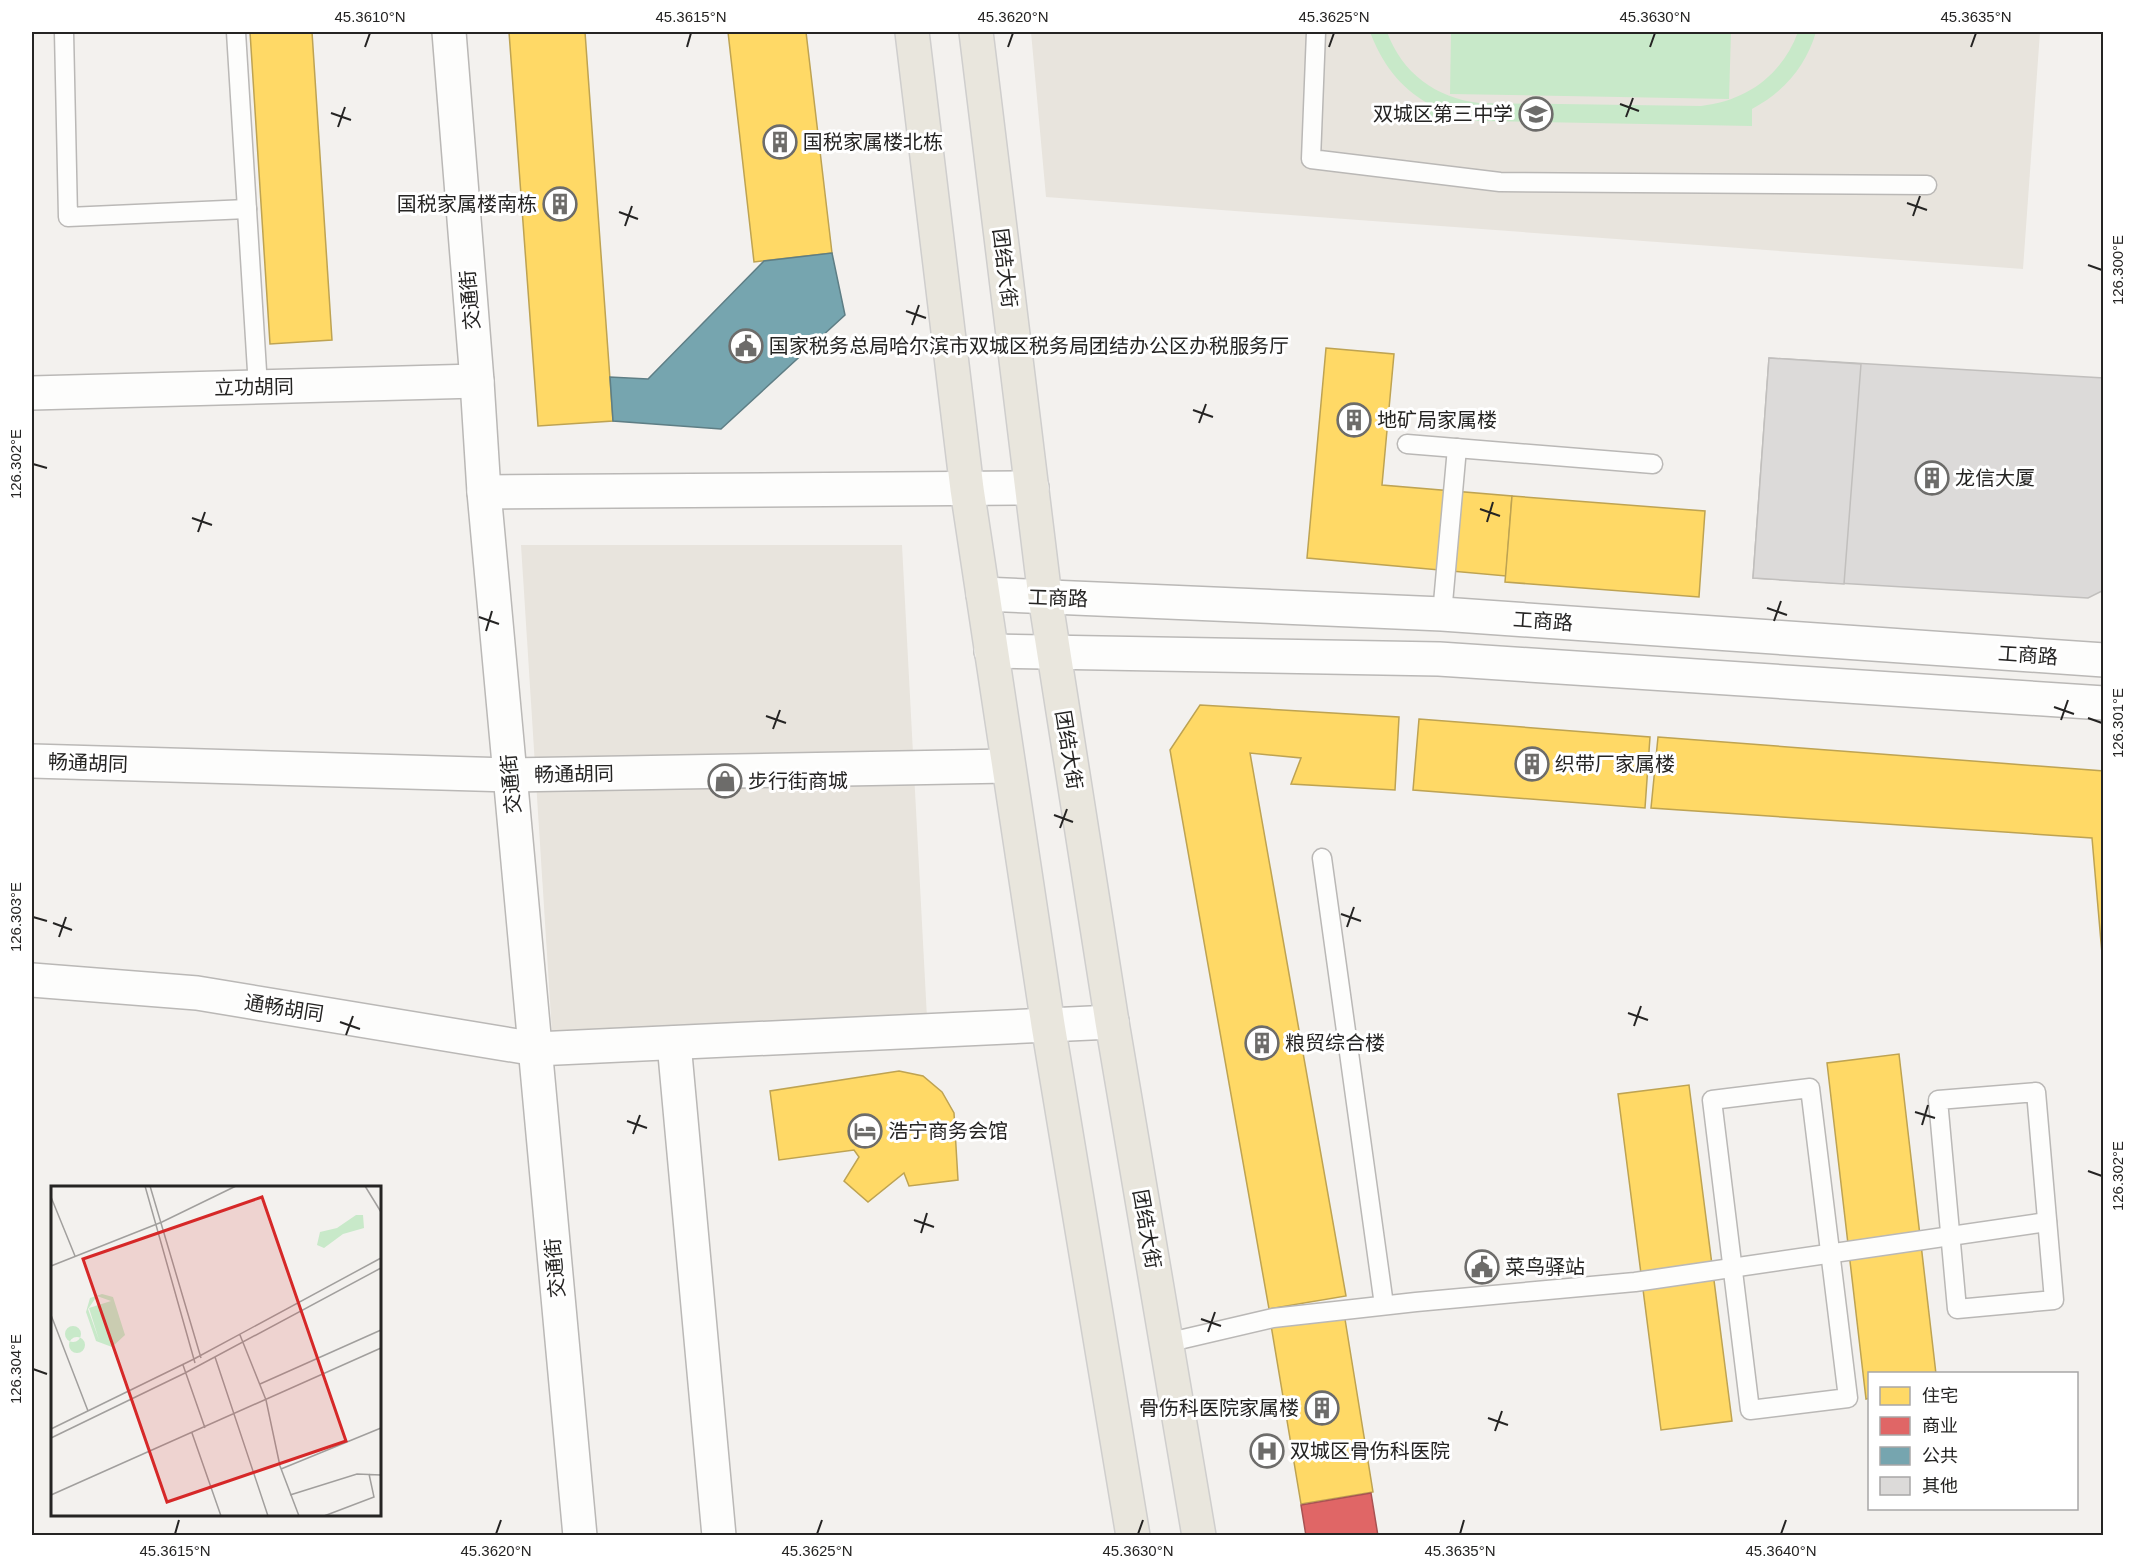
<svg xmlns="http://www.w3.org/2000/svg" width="2135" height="1567" viewBox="0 0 2135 1567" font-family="Helvetica,'Noto Sans SC',sans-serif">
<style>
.built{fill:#e8e4dd}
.grass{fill:#c8e9c9}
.homes{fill:#ffd966;stroke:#bea352;stroke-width:1.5}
.shops{fill:#e06666;stroke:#a85252;stroke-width:1.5}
.public{fill:#76a5af;stroke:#5e7e85;stroke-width:1.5}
.building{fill:#dcdad9;stroke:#c1bfbd;stroke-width:1.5}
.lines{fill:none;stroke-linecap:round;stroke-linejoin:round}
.service-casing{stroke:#bab8b6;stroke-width:21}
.minor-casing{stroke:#bab8b6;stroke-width:36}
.secondary-casing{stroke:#bab8b6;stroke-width:36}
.primary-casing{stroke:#cfcecd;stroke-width:36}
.service{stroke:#fdfdfc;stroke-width:18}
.minor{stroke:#fdfdfc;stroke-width:33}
.secondary{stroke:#fdfdfc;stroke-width:33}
.primary{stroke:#e9e6dd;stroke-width:33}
.ticks{fill:none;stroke:#252423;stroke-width:2}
.labels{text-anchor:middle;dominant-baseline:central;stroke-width:6;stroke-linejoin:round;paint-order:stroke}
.poi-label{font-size:20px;fill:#252423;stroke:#fff;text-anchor:start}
.street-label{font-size:20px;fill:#252423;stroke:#fff}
.inset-road{fill:none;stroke:#a19f9d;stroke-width:1.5}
.view{fill:#d62828;fill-opacity:0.15;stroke:#d62828;stroke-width:3}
.inset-edge{fill:none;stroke:#252423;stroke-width:3}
.neatline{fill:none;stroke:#252423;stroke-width:2}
.ticks-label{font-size:15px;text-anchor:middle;fill:#252423}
</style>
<rect width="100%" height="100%" fill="#f3f1ee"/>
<!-- built -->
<g class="built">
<polygon points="1031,32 2040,32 2023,269 1046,197"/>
<polygon points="521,545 902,545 927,1018 552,1033"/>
</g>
<!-- grass -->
<g class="grass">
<path d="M1370,32H1387C1402,73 1436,98 1479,103L1701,106C1747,101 1782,75 1798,32H1816C1806,66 1784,92 1752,109V126L1427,120L1429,104C1399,87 1382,63 1370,32Z"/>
<polygon points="1451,32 1731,32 1729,99 1450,94"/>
</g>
<!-- homes -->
<g class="homes">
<rect x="32" y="32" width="1" height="315"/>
<polygon points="250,32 312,32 332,340 270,344"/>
<polygon points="509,32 585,32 613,421 538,426"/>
<polygon points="728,32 806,32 832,253 754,262"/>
<polygon points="1326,348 1394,354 1382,485 1512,496 1506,576 1307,558"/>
<polygon points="1512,496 1705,511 1699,597 1505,582"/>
<polygon points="1200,705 1399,717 1395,790 1291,784 1301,758 1250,753 1346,1296 1269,1309 1170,750"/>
<polygon points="1419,719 1650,737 1645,808 1413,790"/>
<polygon points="1658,737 2104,771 2104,977 2092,838 1651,808"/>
<polygon points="1899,1054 1936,1374 1870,1374 1870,1398 1866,1399 1827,1063"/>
<polygon points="899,1071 923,1076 942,1092 954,1113 958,1180 909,1186 904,1173 868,1202 844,1181 859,1157 854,1150 779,1160 770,1091"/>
<polygon points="1689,1085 1732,1421 1661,1430 1618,1094"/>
<polygon points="1344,1313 1373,1492 1301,1504 1271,1325"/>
</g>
<!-- shops -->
<polygon class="shops" points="1371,1493 1378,1536 1306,1536 1301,1505"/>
<!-- public -->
<polygon class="public" points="832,253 845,315 721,429 613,421 610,377 648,379 764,261"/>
<!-- building -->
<g class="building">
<polygon points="1769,358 2104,378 2104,590 2088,598 1753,578"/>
<polygon points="1769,358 1861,364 1844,584 1753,578"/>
</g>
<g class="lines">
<!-- service casing -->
<g class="service-casing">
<g id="service">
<polyline points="64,32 68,217 247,209"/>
<polyline points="236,32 258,387"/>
<polyline points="1316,32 1311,159 1500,182 1927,185"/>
<polyline points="1407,444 1653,464"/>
<polyline points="1442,614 1457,448"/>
<polyline points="1322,858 1384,1305"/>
<polygon points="1810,1088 1848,1398 1750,1410 1712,1100"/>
<polygon points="2036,1092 2054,1300 1957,1309 1938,1100"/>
<polyline points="1166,1343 1273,1318 1416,1302 1635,1282 2047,1222"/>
</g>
</g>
<!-- minor casing -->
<g class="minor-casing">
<g id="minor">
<polyline points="32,393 477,381"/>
<polyline points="484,492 1032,488"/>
<polyline points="32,761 510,775 1008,766"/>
<polyline points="32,980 197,993 536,1049 1112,1022"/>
<polyline points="674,1043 719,1536"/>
</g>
</g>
<!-- secondary casing -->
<g class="secondary-casing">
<g id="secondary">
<polyline points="449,32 477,381 484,492 580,1536"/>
<polyline points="983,594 1442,614 2104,660"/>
<polyline points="991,651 1439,659 2104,703"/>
</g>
</g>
<!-- primary casing -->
<g class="primary-casing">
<g id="primary">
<polyline points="912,32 967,489 1048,1025 1133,1536"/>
<polyline points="976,32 1045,597 1112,1022 1199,1536"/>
</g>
</g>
<!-- service -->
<use href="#service" class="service"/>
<!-- minor -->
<use href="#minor" class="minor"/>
<!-- secondary -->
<use href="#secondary" class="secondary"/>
<!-- primary -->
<use href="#primary" class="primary"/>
</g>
<!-- ticks -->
<path class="ticks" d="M365,47L370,33M687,47L691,33M1008,47L1013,33M1329,47L1334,33M1650,47L1655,33M1971,47L1976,33M1620,104L1639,111M331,113L351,120M1626,117L1633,98M338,127L345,107M1907,203L1927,210M619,212L638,219M1913,216L1920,196M625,226L632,206M2088,265L2102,270M906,311L926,318M912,325L919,305M1193,410L1213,417M1199,423L1206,404M33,464L47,468M1480,509L1500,516M192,518L212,525M1487,522L1493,502M198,532L205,512M1767,608L1787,615M479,617L499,624M1774,621L1781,601M486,631L492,611M2054,707L2074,714M766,716L786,723M2088,718L2102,723M2061,720L2068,700M773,729L780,710M1054,815L1073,822M1060,828L1067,809M1341,914L1361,921M33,917L47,921M53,923L72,930M1347,927L1354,907M59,937L66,917M1628,1013L1648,1020M340,1022L360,1029M1634,1026L1641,1006M346,1035L353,1016M1915,1112L1935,1118M627,1121L647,1128M1922,1125L1928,1105M633,1134L640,1115M2088,1171L2102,1176M914,1220L934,1227M921,1233L927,1213M1201,1319L1221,1326M1208,1332L1215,1312M33,1369L47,1374M1488,1418L1508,1425M1495,1431L1502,1411M175,1534L179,1520M496,1534L501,1520M817,1534L822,1520M1138,1534L1143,1520M1460,1534L1464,1520M1781,1534L1786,1520"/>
<!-- icons -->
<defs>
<g id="school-ring" transform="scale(1.725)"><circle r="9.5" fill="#fff" stroke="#6d6c6a" stroke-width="1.5"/><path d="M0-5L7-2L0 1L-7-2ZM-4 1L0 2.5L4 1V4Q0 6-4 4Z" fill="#6d6c6a"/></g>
<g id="building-ring" transform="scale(1.725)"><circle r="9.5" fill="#fff" stroke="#6d6c6a" stroke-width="1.5"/><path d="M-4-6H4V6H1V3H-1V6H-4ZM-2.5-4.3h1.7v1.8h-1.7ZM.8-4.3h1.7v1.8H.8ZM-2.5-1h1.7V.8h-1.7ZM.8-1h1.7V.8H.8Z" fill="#6d6c6a"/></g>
<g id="civic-ring" transform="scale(1.725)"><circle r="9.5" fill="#fff" stroke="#6d6c6a" stroke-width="1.5"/><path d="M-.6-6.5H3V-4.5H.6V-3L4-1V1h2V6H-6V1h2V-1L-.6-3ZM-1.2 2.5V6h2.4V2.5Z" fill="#6d6c6a"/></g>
<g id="shop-ring" transform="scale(1.725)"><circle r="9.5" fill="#fff" stroke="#6d6c6a" stroke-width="1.5"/><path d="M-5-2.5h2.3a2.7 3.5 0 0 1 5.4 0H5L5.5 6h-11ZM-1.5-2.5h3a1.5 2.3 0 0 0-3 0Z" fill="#6d6c6a"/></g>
<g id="hotel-ring" transform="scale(1.725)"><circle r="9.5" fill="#fff" stroke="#6d6c6a" stroke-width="1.5"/><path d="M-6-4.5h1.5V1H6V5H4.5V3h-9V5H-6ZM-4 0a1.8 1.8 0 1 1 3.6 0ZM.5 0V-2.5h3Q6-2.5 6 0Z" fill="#6d6c6a"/></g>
<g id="hospital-ring" transform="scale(1.725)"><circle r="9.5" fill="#fff" stroke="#6d6c6a" stroke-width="1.5"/><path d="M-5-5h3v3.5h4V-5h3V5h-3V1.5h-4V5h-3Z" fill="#6d6c6a"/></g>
</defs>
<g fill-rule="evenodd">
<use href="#school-ring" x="1536" y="114"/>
<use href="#building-ring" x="780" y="142"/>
<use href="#building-ring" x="560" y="204"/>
<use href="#civic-ring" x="746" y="346"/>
<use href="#building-ring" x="1354" y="420"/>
<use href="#building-ring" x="1932" y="478"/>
<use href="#building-ring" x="1532" y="764"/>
<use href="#shop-ring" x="725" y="781"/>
<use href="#building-ring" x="1262" y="1043"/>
<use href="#hotel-ring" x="865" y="1131"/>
<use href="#civic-ring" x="1482" y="1267"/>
<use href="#building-ring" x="1322" y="1408"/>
<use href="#hospital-ring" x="1267" y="1451"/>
</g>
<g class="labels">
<!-- poi labels -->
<g class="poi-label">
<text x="1513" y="114" text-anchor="end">双城区第三中学</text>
<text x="803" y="142">国税家属楼北栋</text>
<text x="537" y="204" text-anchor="end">国税家属楼南栋</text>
<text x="769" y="346">国家税务总局哈尔滨市双城区税务局团结办公区办税服务厅</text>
<text x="1377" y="420">地矿局家属楼</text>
<text x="1955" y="478">龙信大厦</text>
<text x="1555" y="764">织带厂家属楼</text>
<text x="748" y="781">步行街商城</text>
<text x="1285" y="1043">粮贸综合楼</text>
<text x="888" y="1131">浩宁商务会馆</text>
<text x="1505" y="1267">菜鸟驿站</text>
<text x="1299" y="1408" text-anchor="end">骨伤科医院家属楼</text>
<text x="1290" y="1451">双城区骨伤科医院</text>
</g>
<!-- street labels -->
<g class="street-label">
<text transform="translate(1005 268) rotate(83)">团结大街</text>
<text transform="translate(470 300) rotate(-95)">交通街</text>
<text transform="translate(254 387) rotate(-1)">立功胡同</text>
<text transform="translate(1058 598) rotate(2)">工商路</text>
<text transform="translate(1543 621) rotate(4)">工商路</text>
<text transform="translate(2028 655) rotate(4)">工商路</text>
<text transform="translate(1069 750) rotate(81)">团结大街</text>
<text transform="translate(88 763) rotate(2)">畅通胡同</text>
<text transform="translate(574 774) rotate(-1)">畅通胡同</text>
<text transform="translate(511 784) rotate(-95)">交通街</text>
<text transform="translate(284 1008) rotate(9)">通畅胡同</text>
<text transform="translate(1147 1229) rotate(80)">团结大街</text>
<text transform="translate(555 1268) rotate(-95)">交通街</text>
</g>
</g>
<!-- overview -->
<g transform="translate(51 1186)">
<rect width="330" height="330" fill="#f3f1ee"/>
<path d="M305,29H312L313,42L292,48L273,62L266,59L269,46L286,42ZM51,108L62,111L74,149L61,161L45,155L35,126L39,112ZM46,110L60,115L38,122L48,154L37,123ZM14 148a8 8 0 1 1 16 0a8 8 0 1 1-16 0ZM18 159a8 8 0 1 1 16 0a8 8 0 1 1-16 0Z" fill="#c8e9c9" fill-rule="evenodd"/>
<path class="inset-road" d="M94,0L144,177M99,0L150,172M314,0L330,26M0,11L24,70M0,80L111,36L185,0M0,129L37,225M189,149L215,214L229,280L248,330M164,171L217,330M132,179L154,242M209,198L330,144M0,243L143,173L330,72M141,247L170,330M0,252L134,187L330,82M230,283L330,242M0,309L330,162M239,309L306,288L330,289M273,330L323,311L318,288"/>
<path class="view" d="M211,11L295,255L116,316L32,73Z"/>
<rect width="330" height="330" class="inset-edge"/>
</g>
<!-- border -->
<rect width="2135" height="1567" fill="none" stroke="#ffffff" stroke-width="66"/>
<!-- legend -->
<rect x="1868" y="1372" width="210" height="138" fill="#ffffff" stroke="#a8a7a7" stroke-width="1.5"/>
<rect x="1880" y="1387" width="30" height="18" fill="#ffd966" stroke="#a8a7a7" stroke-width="1.5"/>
<text x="1922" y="1402" font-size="18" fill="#252423">住宅</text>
<rect x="1880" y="1417" width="30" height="18" fill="#e06666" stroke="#a8a7a7" stroke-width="1.5"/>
<text x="1922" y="1432" font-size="18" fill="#252423">商业</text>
<rect x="1880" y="1447" width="30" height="18" fill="#76a5af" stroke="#a8a7a7" stroke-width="1.5"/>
<text x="1922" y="1462" font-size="18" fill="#252423">公共</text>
<rect x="1880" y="1477" width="30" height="18" fill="#dcdad9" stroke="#a8a7a7" stroke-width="1.5"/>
<text x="1922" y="1492" font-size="18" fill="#252423">其他</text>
<rect x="33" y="33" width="2069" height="1501" class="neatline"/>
<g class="ticks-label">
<text x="370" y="22">45.3610°N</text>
<text x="691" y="22">45.3615°N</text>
<text x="1013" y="22">45.3620°N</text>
<text x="1334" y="22">45.3625°N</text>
<text x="1655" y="22">45.3630°N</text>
<text x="1976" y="22">45.3635°N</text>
<text transform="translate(2118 270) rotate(-90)" y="5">126.300°E</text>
<text transform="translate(16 464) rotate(-90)" y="5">126.302°E</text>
<text transform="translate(2118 723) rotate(-90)" y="5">126.301°E</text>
<text transform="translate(16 917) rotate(-90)" y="5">126.303°E</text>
<text transform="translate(2118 1176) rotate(-90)" y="5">126.302°E</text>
<text transform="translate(16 1369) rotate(-90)" y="5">126.304°E</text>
<text x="175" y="1556">45.3615°N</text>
<text x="496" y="1556">45.3620°N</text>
<text x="817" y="1556">45.3625°N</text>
<text x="1138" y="1556">45.3630°N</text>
<text x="1460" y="1556">45.3635°N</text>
<text x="1781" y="1556">45.3640°N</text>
</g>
</svg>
